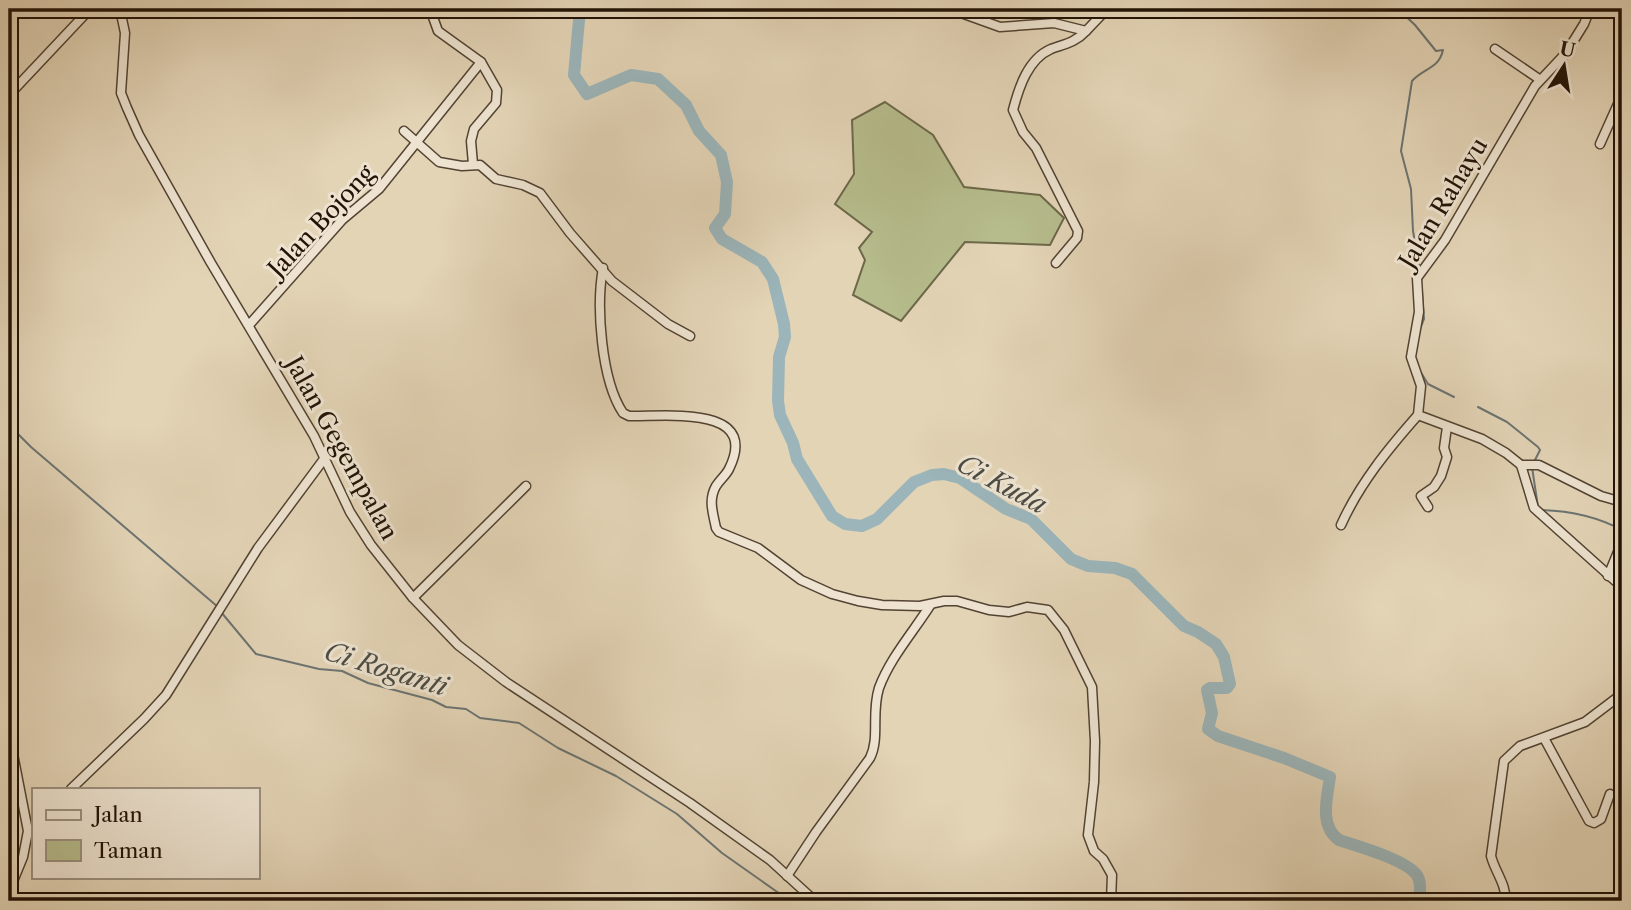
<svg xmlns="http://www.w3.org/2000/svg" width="1631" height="910" viewBox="0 0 1631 910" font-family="'Libre Caslon Text',serif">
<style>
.green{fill:#b6bc8c;stroke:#6c6849;stroke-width:2}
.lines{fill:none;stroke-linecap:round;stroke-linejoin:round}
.stream{stroke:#6b7472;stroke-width:2}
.river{stroke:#9bb5ba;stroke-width:12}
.minor-casing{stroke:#524332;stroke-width:11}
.minor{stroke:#ede3d0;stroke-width:8}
.labels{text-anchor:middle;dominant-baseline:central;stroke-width:6;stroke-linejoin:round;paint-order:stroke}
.street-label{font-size:24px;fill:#221306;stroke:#ede3d0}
.water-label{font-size:26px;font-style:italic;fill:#4c4c45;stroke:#ede3d0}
</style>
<rect width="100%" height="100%" fill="#e3d4b6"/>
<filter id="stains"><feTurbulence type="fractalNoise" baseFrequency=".00286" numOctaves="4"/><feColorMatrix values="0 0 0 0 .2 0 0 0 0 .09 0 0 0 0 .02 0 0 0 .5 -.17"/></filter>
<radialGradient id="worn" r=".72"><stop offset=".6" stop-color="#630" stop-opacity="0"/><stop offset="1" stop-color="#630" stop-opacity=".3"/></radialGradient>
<!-- green -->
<polygon class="green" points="885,102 933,135 964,187 1040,195 1064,218 1050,245 965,242 901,321 853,295 865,260 859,248 872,232 835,204 854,174 852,120"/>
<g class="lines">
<!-- stream -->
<g class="stream">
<path d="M1398,9L1415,25L1436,51L1443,50C1439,69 1423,68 1412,81L1401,151L1411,189L1413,231L1420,270"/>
<polyline points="1419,332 1424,319 1422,293"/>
<polyline points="1420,371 1428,384 1454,397"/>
<polyline points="1478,407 1507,422 1538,447 1540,450 1534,462"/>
<polyline points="9,420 19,435 31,447 218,607"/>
<polyline points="1532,467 1538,507"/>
<path d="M1542,510C1571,511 1596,516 1622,530"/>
<polyline points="221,612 256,654 319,669 342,671 368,683 432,700 446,707 466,709 480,718 519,723 558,748 616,776 677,814 722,853 790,901"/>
</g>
<!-- river -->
<path class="river" d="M580,9L574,75L587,94L631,75L658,79L686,105L699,131L721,155L727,182L725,214L715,228L722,239L762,262L773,279L784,324L785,337L779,357L778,401L780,415L793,443L797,459L832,516L845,524L862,526L877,519L914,482L932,475L944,474L960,478L1006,509L1031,519L1071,559L1088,566L1115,568L1132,574L1184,626L1198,632L1216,644L1224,657L1230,684L1227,688H1210L1207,690L1212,713L1208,729L1218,736L1284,758L1330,777C1327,798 1319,826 1339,840C1357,846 1404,859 1416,874C1422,881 1420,893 1419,901"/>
<!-- minor casing -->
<g class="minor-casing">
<g id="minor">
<polyline points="120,9 125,33 121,93 127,108 139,135 211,263 314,436 350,512 371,545 413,598 458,645 506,682 690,803 770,860 815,901"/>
<polyline points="430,9 438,31 481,62 497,90 496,103 474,129 471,141 473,164"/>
<polyline points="950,9 1000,27 1054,23 1086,31 1107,9"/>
<polyline points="1590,9 1584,24 1566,53 1535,86 1445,240 1417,278 1419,312 1411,357 1421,386 1418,415 1482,439 1506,453 1521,465 1534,508 1622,587"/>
<polyline points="1495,49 1539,79"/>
<polyline points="9,95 90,9"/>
<polyline points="404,131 439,162 462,166 480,165 496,179 523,185 540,193 570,233 612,281 668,324 690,336"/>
<polyline points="1600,144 1622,95"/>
<path d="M1056,263L1077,238L1078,231L1036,148L1023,132L1013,110C1019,87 1028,59 1051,49C1065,44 1076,42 1086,31"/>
<path d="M603,268C596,306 601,380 623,413L629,416C665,417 761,404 729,469C726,475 720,480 716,486C708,500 713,513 716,528L719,532L758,548L801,580L832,594L858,601L882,605L920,606L944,601H957L989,610L1009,612L1027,607L1048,610L1064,630L1092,687L1095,741L1094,782L1088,835L1094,851L1103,859L1112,875L1111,901"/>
<polyline points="249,325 342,220 379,189 481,62"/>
<polyline points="1521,465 1539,465 1601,496 1622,502"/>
<polyline points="1428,507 1421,496 1434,487 1441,476 1447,457 1444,448 1447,427"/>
<path d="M1341,525C1360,483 1388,449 1418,415"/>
<polyline points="1608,576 1622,542"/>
<polyline points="413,598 526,486"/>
<polyline points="9,678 13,754 28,831 23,857 9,891"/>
<polyline points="1544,738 1589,821 1594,823 1601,819 1610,794"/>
<polyline points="71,789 144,719 166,695 258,548 324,459"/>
<path d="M787,876L816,832L870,758C880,738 871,713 879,688C890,658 914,631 931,604"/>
<polyline points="950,901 959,901"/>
<path d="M1505,901C1507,885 1495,872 1491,856L1504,761L1520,746L1585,722L1622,694"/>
</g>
</g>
<!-- minor -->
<use href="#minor" class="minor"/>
</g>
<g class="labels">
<!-- street labels -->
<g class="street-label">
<text transform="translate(1443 203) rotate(-59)">Jalan Rahayu</text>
<text transform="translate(321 221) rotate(-47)">Jalan Bojong</text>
<text transform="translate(342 448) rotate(61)">Jalan Gegempalan</text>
</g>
<!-- water labels -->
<g class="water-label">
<text transform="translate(1002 484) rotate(28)">Ci Kuda</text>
<text transform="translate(386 669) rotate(17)">Ci Roganti</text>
</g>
</g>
<!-- margin -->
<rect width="1631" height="910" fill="none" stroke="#e3d4b6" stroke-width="35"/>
<rect x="10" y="10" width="1610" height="889" fill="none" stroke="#221306" stroke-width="3.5"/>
<rect x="18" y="18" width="1596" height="875" fill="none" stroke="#221306" stroke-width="2"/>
<!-- legend -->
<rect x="32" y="788" width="228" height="91" fill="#ede3d0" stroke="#9c907f" stroke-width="2"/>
<rect x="46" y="810" width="35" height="10" fill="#ede3d0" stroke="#9c907f" stroke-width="2"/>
<text x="94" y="822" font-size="21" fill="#221306">Jalan</text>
<rect x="46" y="840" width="35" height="21" fill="#b6bc8c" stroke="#9c907f" stroke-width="2"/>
<text x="94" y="858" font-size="21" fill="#221306">Taman</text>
<!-- north arrow -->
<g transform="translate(1564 66) rotate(12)" stroke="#ede3d0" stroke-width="5" paint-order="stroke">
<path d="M0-5L12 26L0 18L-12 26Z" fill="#221306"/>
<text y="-10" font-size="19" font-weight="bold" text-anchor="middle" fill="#221306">U</text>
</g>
<rect width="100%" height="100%" filter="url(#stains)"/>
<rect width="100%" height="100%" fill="url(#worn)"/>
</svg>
